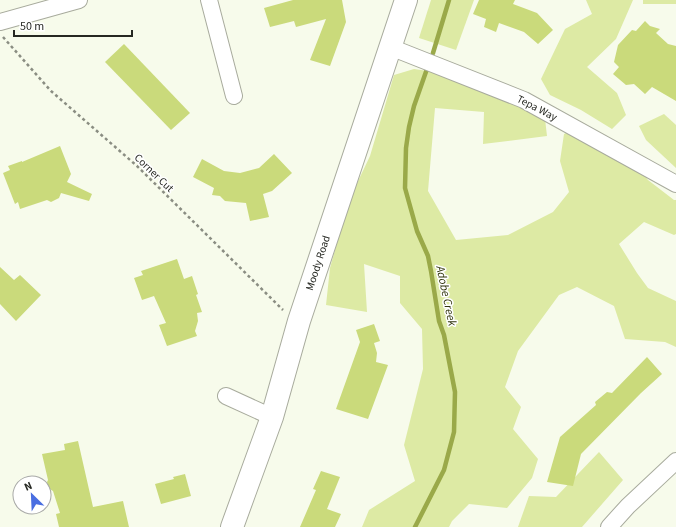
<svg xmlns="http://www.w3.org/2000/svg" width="676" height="527" viewBox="0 0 676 527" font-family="'Source Sans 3',sans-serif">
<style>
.green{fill:#ddeaa4}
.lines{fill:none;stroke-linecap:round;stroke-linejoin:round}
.stream{stroke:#9aa949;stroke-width:4.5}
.building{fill:#cada7b}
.street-casing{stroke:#a8ab9d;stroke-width:18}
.secondary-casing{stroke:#a8ab9d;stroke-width:24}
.path{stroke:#8a8d82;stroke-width:2.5;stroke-dasharray:3 3;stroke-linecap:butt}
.street{stroke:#fff;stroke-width:16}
.secondary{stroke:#fff;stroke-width:22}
.labels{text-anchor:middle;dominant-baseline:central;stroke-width:3;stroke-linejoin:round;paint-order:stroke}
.street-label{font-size:11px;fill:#262822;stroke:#fff}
.water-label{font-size:12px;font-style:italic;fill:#2f340c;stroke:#fff}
</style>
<rect width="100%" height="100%" fill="#f7fbeb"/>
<!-- green -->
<g class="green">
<polygon points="431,0 474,0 456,50 419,38"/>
<polygon points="586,0 633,0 616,39 587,67 617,93 626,115 612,129 581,110 550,95 541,79 565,29 592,14"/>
<rect x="643" y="0" width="33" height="4"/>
<polygon points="414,69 476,78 544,110 547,136 483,144 484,112 435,108 428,191 456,240 508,235 553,212 569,192 560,161 564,134 578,127 631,158 648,180 674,200 676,200 676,234 674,235 644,222 619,244 637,273 648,288 676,301 676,347 665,342 625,339 614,306 577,287 559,295 518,351 505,387 521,407 513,429 538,459 532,478 507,508 469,504 452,521 449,527 362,527 369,510 415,481 404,445 423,369 422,329 400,303 400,276 364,264 367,312 326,305 330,268 349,200 370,156 394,75"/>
<polygon points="664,114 676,125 676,168 646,140 639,126"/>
<polygon points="599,452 623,480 582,527 518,527 529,496 556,497"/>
</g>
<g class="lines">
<!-- stream -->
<g class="stream">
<polyline points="433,53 449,0"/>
<polyline points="415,527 444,470 454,432 455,392 444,335 439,321 431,271 428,256 417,231 405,188 406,148 409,127 414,106 428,66"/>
</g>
</g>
<!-- building -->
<g class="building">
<polygon points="293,0 342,0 346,22 330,66 310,60 326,19 296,27 294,21 270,27 264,8"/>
<polygon points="479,0 515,0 513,4 537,13 553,30 538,44 524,32 499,23 496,32 484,27 486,19 473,14"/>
<polygon points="645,21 650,26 660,29 656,33 668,44 676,46 676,101 652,87 645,94 634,84 626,85 613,74 619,67 614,62 618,45 632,30 636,31"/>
<polygon points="124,44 190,113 171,130 105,62"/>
<polygon points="60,146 71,174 67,182 92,194 89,201 61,193 59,198 51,202 47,200 20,209 18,202 15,204 3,173 10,170 8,166 22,161 22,162"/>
<polygon points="274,154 292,173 272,191 263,194 269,217 250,221 246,203 225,201 220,196 212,195 214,188 193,177 202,159 224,171 240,173 259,168"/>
<polygon points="177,259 184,279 192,276 198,294 196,295 202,312 197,313 198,321 195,331 197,336 167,346 159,325 166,323 154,296 142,300 134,278 143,275 141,271"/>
<polygon points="0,267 14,280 20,275 41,295 16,321 0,304"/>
<polygon points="374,324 380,341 374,343 377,353 376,362 388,365 368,419 336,409 360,342 356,330"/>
<polygon points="647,357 662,374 641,393 581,454 573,486 547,482 560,437 596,405 595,402 607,392 612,393"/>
<polygon points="78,441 93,507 123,501 129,527 59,527 56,514 60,513 53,491 48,488 47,482 48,480 42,454 65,450 64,444"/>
<polygon points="321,471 340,477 327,509 341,514 335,527 300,527 316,490 313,489"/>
<polygon points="185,474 191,496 161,504 155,484 174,479 173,477"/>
</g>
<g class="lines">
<!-- street casing -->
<g class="street-casing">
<g id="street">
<polyline points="209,0 234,96"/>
<polyline points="0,22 79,0"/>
<polyline points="390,47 524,100 676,184"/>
<polyline points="226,396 272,417"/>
<polyline points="609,527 628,506 676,461"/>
</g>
</g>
<!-- secondary casing -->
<g class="secondary-casing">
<polyline id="secondary" points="232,527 272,417 299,321 406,0"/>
</g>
<!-- path -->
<polyline class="path" points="3,37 51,91 137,166 283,310"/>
<!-- street -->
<use href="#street" class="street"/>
<!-- secondary -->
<use href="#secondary" class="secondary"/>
</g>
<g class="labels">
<!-- street labels -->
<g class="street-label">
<text transform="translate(537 108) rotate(27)">Tepa Way</text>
<text transform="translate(154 173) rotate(44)">Corner Cut</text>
<text transform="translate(318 263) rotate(-72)">Moody Road</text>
</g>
<!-- water labels -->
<g class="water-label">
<text transform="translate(446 296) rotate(78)">Adobe Creek</text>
</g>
</g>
<!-- north arrow -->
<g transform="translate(32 495) rotate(336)"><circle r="19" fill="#ffffff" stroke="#a8a9a7"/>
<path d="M0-3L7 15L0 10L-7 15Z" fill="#496ee1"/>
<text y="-6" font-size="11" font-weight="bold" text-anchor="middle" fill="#262822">N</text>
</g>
<!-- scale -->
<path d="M14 30v6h118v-6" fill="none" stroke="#262822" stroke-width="2"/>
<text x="20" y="30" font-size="12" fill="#262822" stroke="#ffffff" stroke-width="3" paint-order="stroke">50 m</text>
</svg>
